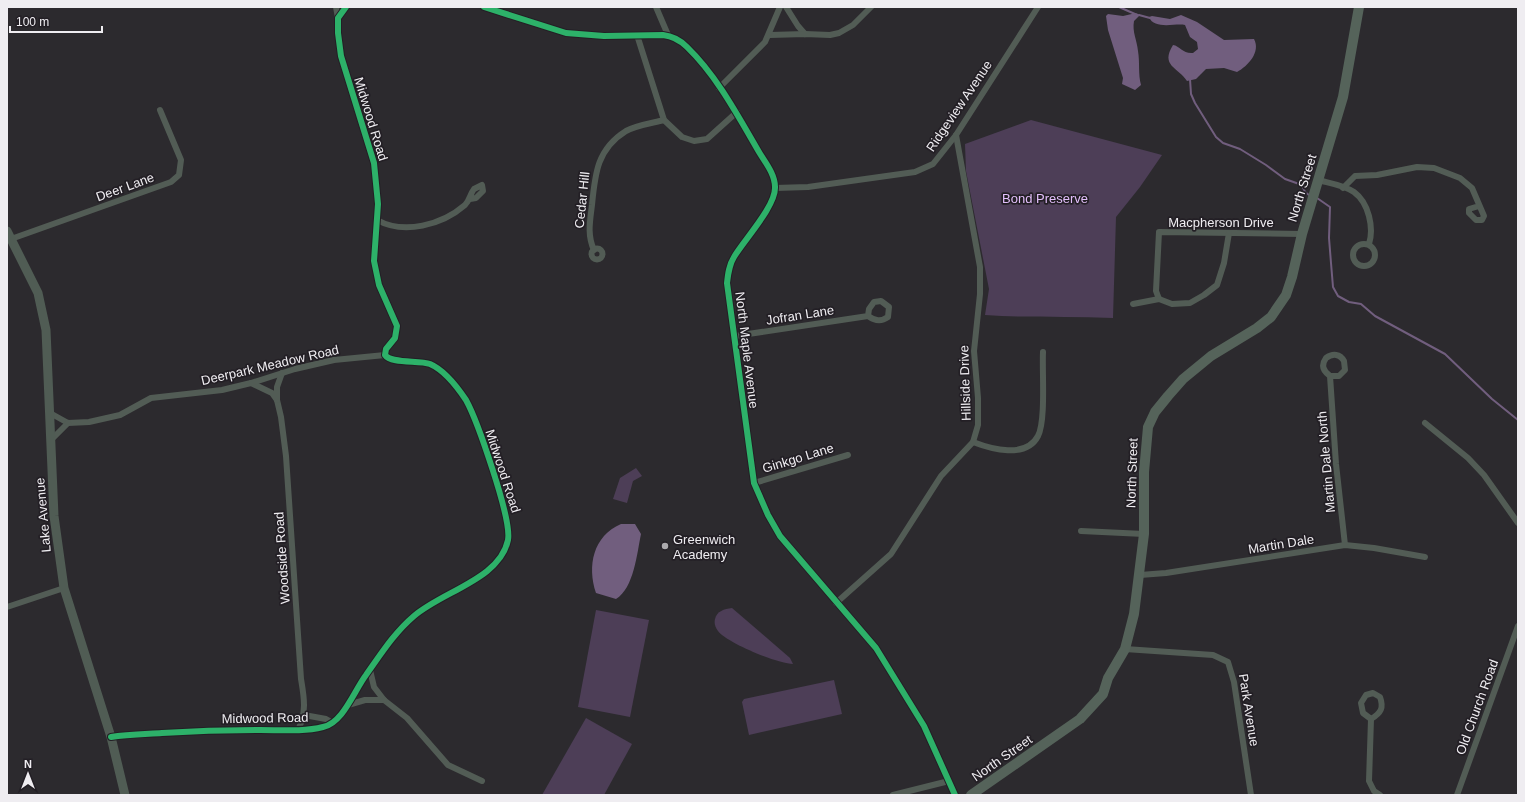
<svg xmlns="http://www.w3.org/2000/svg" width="1525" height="802" viewBox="0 0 1525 802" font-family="Helvetica,sans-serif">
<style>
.green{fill:#4d3e57}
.water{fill:#715e7e}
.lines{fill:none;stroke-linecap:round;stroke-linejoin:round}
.stream{stroke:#715e7e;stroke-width:2}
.street{stroke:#525c55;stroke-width:6}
.secondary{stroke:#505c54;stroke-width:9}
.primary{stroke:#55635a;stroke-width:10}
.cycleway-casing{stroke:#231f25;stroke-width:8}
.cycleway{stroke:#2db169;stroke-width:6}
.poi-dot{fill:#aba9ad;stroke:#231f25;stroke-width:1.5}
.labels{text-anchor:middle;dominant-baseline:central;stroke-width:3.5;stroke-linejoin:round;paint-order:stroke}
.street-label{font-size:13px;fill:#efedf1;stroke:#231f25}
.park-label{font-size:13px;fill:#e3bffb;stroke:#231f25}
.poi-label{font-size:13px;fill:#efedf1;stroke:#231f25;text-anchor:start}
</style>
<rect width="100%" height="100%" fill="#2c2a2e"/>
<!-- green -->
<g class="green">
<path d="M1031,120L1162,155L1140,187L1116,217L1113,318C1070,316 1028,318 985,315L989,289L966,171L965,144Z"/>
<polygon points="636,468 642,476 633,481 627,503 613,499 620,478"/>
<path d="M732,608L790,658L793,664C778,664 727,643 718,631C715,627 714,623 715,619C717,611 724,609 732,608Z"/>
<polygon points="596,610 649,620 630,717 578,707"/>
<polygon points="834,680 842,714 749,735 742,702 744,699"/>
<polygon points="586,718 632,744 604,795 542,795"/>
</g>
<!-- water -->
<g class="water">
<path d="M1136,13L1140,15L1134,21C1132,32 1137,40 1138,51C1140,63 1138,74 1141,85L1135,90L1122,84L1123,78L1108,30L1106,16L1108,14L1123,16Z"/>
<path d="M1181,15L1197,22L1224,40L1254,39C1261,52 1248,66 1237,72L1224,68L1206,69L1196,79L1187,81C1178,67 1160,66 1173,45C1180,46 1183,54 1193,53L1198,49L1197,42L1190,37L1185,25C1175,23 1154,30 1149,17L1152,16L1170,19Z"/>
<path d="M621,524H635L641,534C637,553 634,588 616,599L596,593C587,566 593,536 621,524Z"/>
</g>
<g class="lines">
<!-- stream -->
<g class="stream">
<polyline points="1119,7 1135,14"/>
<polyline points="1139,15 1150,18"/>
<polyline points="1190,79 1191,94 1195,103 1216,137 1223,143 1240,149 1266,165 1285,179 1302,185 1305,192 1309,195"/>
<polyline points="1317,198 1330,207 1329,238 1331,263 1333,287 1338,296 1349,302 1361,304 1375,316 1445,354 1492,399 1518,420"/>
</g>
<!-- street -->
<g class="street">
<polyline points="336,7 338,18"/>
<path d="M484,7L566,33L604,36L663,35C672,36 680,40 687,47C717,76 738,116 759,152C765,162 775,174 775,187C776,206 744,240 734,257C729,265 728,274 727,283L754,483L768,515L780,536L876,648L924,726L955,795"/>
<polyline points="656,7 668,35"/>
<polyline points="786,7 798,26 805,34"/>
<polyline points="637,35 664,120 682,137 694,141 707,139 737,112"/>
<polyline points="770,35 805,34 830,35 839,33 853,25 871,7"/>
<polyline points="719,88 765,42 780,7"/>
<path d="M1318,180C1329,183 1344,185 1354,192C1369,203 1374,228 1369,244"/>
<polyline points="775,188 808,187 915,172 933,164 956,135 1038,7"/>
<polyline points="1343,188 1355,176 1377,175 1417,167 1434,168 1460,178 1472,188 1484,216 1482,220 1476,220 1469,213 1469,209 1479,206"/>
<path d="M377,220C404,235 442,225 465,205C470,200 470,194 474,189L482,185L483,191L476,198L470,199"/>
<polyline points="11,239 171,182 179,175 181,160 160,110"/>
<circle cx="1364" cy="255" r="11"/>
<circle cx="597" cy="254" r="5.5"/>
<path d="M594,250C587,235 590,221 592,205C595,174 597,149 626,131C637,125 653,123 664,120"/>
<polyline points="1159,299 1156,291 1159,232 1302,234"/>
<polyline points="1133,304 1159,299 1172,304 1190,303 1204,295 1217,285 1224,263 1229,233"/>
<path d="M735,336L868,316C875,321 881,322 888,317L889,307L881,301L874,302L869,309L868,316"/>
<path d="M1330,376H1339L1345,370L1344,361C1340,354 1333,353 1326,358C1321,365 1323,371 1330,376L1336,464L1345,545"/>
<path d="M251,383L272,393L277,400L281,417L286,456L301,679C304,697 307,712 298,730"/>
<polyline points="277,400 277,387 282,373"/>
<polyline points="50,413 68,423 89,422 120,415 151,398 222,390 251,383 295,369 334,360 385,355"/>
<polyline points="1425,423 1468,458 1484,475 1518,523"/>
<polyline points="50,441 68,423"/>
<path d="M973,442C991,449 1026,459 1038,436C1046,420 1042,372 1043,352"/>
<polyline points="754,483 848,455"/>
<polyline points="1081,531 1144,534"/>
<polyline points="1140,575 1166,573 1345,545 1374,548 1425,557"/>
<polyline points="836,603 891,554 941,476 973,442 978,425 978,398 974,351 980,294 980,267 956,135"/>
<polyline points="7,607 64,588"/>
<polyline points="1125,649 1213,655 1228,662 1234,682 1251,795"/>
<polyline points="370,670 374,687 384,700 407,718 448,765 482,781"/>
<path d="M1373,693L1380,697C1384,708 1381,713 1371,719L1363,713L1361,703L1366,695Z"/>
<polyline points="348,705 365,700 384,700"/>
<polyline points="304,715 326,719 333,723"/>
<polyline points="1371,719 1369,781 1374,791 1380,795"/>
<path d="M111,737C127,734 145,734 162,733C194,731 227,730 260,730C281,730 303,732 323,727C343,723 354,691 366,675C381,654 394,633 414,616C443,591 500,579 508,540C512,519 477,420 466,400C458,388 444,370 430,364C419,360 391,364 385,355L386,349L395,338L397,326L379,285L374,261L378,204L374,163L341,56L338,33V18L346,7"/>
<polyline points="893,795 949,781"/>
<polyline points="1457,795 1518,626"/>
</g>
<!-- secondary -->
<polyline class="secondary" points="7,231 38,293 46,330 54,516 64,588 111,737 125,795"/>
<!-- primary -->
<polyline class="primary" points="971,795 1080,719 1103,694 1108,678 1125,649 1134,614 1144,534 1144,472 1148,427 1155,412 1168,396 1183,379 1211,356 1257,328 1271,317 1286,295 1292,277 1302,234 1343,97 1359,7"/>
<!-- cycleway casing -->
<g class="cycleway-casing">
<g id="cycleway">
<path d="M484,7L566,33L604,36L663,35C672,36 680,40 687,47C717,76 738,116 759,152C765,162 775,174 775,187C776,206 744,240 734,257C729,265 728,274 727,283L754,483L768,515L780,536L876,648L924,726L955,795"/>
<path d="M111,737C127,734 145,734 162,733C194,731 227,730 260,730C281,730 303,732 323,727C343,723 354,691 366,675C381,654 394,633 414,616C443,591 500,579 508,540C512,519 477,420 466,400C458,388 444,370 430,364C419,360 391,364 385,355L386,349L395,338L397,326L379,285L374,261L378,204L374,163L341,56L338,33V18L346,7"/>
</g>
</g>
<!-- cycleway -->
<use href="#cycleway" class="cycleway"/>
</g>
<!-- markers -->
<circle class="poi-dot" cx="665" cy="546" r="4"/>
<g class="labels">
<!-- street labels -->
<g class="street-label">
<text transform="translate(959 106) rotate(-56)">Ridgeview Avenue</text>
<text transform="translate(371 119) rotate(73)">Midwood Road</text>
<text transform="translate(125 187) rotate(-20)">Deer Lane</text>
<text transform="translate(1302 188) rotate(-73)">North Street</text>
<text transform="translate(582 200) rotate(-84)">Cedar Hill</text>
<text x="1221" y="222">Macpherson Drive</text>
<text transform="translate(800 315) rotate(-9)">Jofran Lane</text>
<text transform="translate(747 350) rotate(83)">North Maple Avenue</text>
<text transform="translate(270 365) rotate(-13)">Deerpark Meadow Road</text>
<text transform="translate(965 383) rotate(-92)">Hillside Drive</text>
<text transform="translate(798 458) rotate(-17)">Ginkgo Lane</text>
<text transform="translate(1326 462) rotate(-95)">Martin Dale North</text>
<text transform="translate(503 471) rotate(72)">Midwood Road</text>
<text transform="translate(1132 473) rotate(-88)">North Street</text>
<text transform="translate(43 515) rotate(-95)">Lake Avenue</text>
<text transform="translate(1281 544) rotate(-9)">Martin Dale</text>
<text transform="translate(282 558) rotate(-94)">Woodside Road</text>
<text transform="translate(1477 707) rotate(-70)">Old Church Road</text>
<text transform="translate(1249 710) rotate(81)">Park Avenue</text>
<text transform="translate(265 718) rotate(-1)">Midwood Road</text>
<text transform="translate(1002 758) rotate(-35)">North Street</text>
</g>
<!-- park labels -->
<g class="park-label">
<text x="1045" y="198">Bond Preserve</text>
</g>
<!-- poi labels -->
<g class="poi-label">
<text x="673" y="539">Greenwich<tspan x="673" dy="15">Academy</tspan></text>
</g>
</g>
<!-- border -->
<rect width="1525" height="802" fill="none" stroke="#efedf1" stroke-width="16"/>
<!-- north arrow -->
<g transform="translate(28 774)" stroke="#231f25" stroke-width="3" paint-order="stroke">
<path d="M0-3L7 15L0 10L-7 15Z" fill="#efedf1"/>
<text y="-6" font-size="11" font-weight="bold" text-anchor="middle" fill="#efedf1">N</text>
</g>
<!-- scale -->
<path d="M10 26v6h92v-6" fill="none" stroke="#efedf1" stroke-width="2"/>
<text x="16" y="26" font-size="12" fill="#efedf1" stroke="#231f25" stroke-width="3" paint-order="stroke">100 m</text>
</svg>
